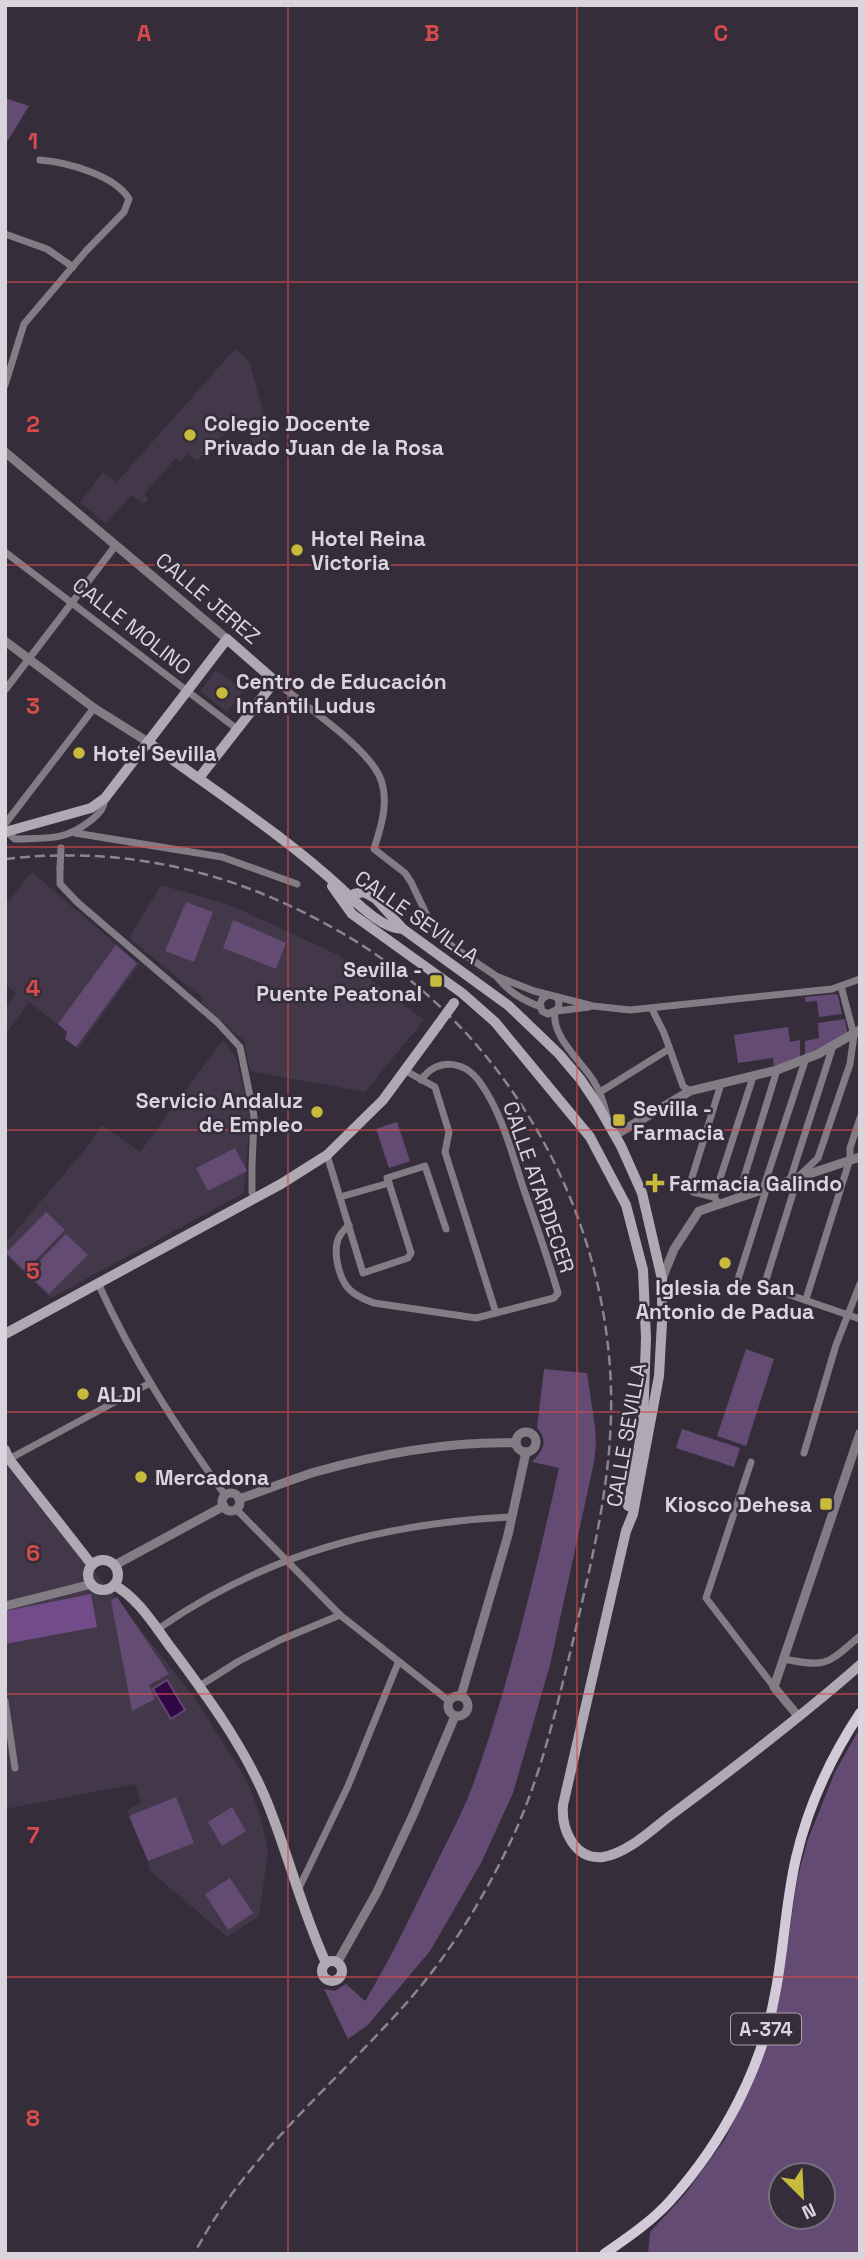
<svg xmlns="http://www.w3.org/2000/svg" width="865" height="2259" viewBox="0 0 865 2259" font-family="'Space Grotesk',sans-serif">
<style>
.built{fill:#423849}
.green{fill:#634b73;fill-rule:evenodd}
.forest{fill:#724b89}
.water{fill:#300843;stroke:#634671;stroke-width:2}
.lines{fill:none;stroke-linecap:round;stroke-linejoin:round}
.minor{stroke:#827d85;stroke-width:7}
.tertiary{stroke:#827d85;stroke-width:9}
.secondary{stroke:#afa9b4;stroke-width:10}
.primary{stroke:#d3cad9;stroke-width:10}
.rail{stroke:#8c8590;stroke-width:2.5;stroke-dasharray:10 5;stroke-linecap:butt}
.minor-bridge{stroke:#827d85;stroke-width:7}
.secondary-bridge{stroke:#afa9b4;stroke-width:10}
.grid{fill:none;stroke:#d74b4c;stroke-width:2;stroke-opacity:0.55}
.poi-dot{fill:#c8bb3b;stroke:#352d3a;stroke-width:2.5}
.labels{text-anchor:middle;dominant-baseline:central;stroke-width:5;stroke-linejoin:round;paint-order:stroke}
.shield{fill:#352d3a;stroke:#a8a3ac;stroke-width:2}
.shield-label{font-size:19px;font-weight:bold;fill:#dad5dd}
.poi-label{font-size:21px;font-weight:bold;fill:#dad5dd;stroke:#352d3a;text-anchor:start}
.street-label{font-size:21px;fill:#dad5dd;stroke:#352d3a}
.grid-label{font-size:23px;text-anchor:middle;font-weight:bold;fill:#d74b4c;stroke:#352d3a;stroke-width:5;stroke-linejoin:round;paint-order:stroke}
</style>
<rect width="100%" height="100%" fill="#352d3a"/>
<!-- built -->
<g class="built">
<polygon points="235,349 249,361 270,438 255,445 246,429 232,426 197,461 188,454 181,461 176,458 145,493 148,500 144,504 131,495 106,524 80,502 103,472 117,482"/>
<polygon points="216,670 244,690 227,712 200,691"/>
<polygon points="32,872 139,964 78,1049 65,1039 67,1036 65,1030 29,1002 5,1035 5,1008 16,993 5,985 5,899 9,901"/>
<polygon points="161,885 230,905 338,955 424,1020 365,1092 250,1071 244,1041 201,1002 202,996 195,992 129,938"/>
<polygon points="223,1040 236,1057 250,1118 244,1193 51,1298 5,1254 5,1244 91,1142 102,1125 140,1152"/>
<polygon points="5,1447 36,1497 193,1696 240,1769 250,1788 260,1815 268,1851 259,1916 227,1937 149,1870 148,1861 127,1810 141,1803 135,1784 5,1809"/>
</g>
<!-- green -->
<g class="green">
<polygon points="5,98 29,106 5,145"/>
<polygon points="186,902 213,912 194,962 165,951"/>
<polygon points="233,920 286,943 276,969 223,948"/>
<polygon points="116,945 137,963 76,1047 65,1039 67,1032 58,1024"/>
<polygon points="836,994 838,996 842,1014 819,1017 817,1001 805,1002 805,997"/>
<polygon points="845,1019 847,1032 844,1036 805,1055 805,1041 819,1038 818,1023"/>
<polygon points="788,1027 790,1042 800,1040 800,1057 774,1067 773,1058 738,1063 734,1035"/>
<polygon points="397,1122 410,1161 389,1168 376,1129"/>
<polygon points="235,1148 247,1171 208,1191 196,1168"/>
<polygon points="46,1212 65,1230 25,1271 6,1253"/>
<polygon points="66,1234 88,1255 49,1294 27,1274"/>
<polygon points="746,1349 774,1359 746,1446 717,1436"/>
<path d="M544,1369L587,1373L595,1427L596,1444L594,1462L550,1665L513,1793L481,1863L430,1951L368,2025L348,2039L324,1989L335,1991L346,1984L365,2001L371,1991C397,1947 418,1900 441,1854C454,1828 467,1803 476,1776C511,1676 536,1571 559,1468L532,1462C541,1452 550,1442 537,1428Z"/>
<polygon points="682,1429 740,1448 734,1467 676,1448"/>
<polygon points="117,1597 169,1674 149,1685 155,1699 132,1711 111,1601"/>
<path d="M860,1728V2254H648L650,2232L686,2193L702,2171L725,2139L743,2102L785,1962L797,1880L807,1842L835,1772ZM781,2175H823V2217H781Z"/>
<polygon points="176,1797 194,1843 148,1861 129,1816"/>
<polygon points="232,1807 246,1831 222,1846 208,1822"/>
<polygon points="230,1878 253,1913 228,1930 205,1894"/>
</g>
<!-- forest -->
<polygon class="forest" points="91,1594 97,1627 5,1644 5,1611"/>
<!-- water -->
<polygon class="water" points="167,1680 185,1710 171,1719 153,1689"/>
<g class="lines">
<!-- minor -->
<g class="minor">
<polyline points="5,234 47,249 73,267"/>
<path d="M5,385L24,324L86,251L124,212L129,199C115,175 66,162 40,160"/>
<polyline points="5,552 237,729"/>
<path d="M275,681C303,705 370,748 381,780C389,803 381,827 374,849L405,873L411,882L432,926L446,942L496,976L534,991L593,1006L630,1010L832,989L860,979"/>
<polyline points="5,690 116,545"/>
<polyline points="5,824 94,708"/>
<path d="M7,832L15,839C47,838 65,841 90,821C99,814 104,809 105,798"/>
<polyline points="75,833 222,857 297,884"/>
<polyline points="60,868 60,884 77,902 217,1022 240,1047 254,1116 252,1167 252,1192 255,1199"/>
<path d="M497,977C509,992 522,1000 541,1007"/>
<polyline points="841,986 854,1035 850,1064 818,1158 798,1177 764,1286 860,1319"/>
<polyline points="548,995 542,999 540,1005 542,1011 548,1014 558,1009 559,1003 557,997"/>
<polyline points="652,1009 664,1033 683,1086 690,1091"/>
<polyline points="557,1011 589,1007"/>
<path d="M555,1012C551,1036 581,1061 593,1080C600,1091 604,1103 607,1116"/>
<polyline points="406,1071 435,1087 449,1132 445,1152 496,1313"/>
<polyline points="600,1092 669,1049"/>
<polyline points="327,1155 363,1273 408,1258 411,1253 389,1183"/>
<polyline points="790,1180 833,1046"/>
<polyline points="763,1189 806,1058"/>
<polyline points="340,1197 389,1183 387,1178 425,1166 446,1229"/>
<polyline points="714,1197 753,1077"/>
<polyline points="738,1197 777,1070"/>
<polyline points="719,1204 714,1197 693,1192 689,1187 721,1084"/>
<path d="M349,1225C343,1231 338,1236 337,1243C334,1257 340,1281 350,1290C357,1297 366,1300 374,1303L476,1318L554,1298L558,1293C548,1258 536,1224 524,1190C512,1154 502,1112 479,1081C463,1060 437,1058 421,1080"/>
<path d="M98,1283C132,1359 177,1428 225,1495"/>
<polyline points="734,1292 767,1187"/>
<polyline points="806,1299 850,1159 850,1148 860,1118"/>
<polyline points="804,1453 836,1345 860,1284"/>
<polyline points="9,1459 150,1383"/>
<polyline points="751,1462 706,1598 774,1687"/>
<polyline points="236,1509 340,1615 449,1701"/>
<path d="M158,1629C265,1554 383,1523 512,1517"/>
<path d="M784,1659C828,1668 827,1664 860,1636"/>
<polyline points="201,1685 239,1661 280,1640 340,1615"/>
<polyline points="5,1701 15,1768"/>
<polyline points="298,1890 348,1786 398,1663"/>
</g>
<!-- tertiary -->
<g class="tertiary">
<polyline points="5,452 227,639"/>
<polyline points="5,641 94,708 148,742"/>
<polyline points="615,1135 690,1091 777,1070 818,1054 860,1030"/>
<polyline points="662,1279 674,1249 699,1211 860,1157"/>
<circle cx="526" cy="1442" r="10"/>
<circle cx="231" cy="1502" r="9"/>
<path d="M239,1499C265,1490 290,1480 315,1472C380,1454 449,1441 516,1443"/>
<polyline points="115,1565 224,1506"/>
<polyline points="5,1606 92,1584"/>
<circle cx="458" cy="1706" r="10"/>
<polyline points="461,1696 508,1535 526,1452"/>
<polyline points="798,1716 774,1687 860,1433"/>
<polyline points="337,1963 377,1892 414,1813 455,1716"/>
</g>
<!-- secondary -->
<g class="secondary">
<path d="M148,742C213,790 282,834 342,889C357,903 382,929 403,929L509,1006L559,1054L581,1080L597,1104L621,1146L642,1193L662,1279V1322L659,1376L633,1514L626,1531L563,1805C561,1829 574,1860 603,1857C629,1853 654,1827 675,1812C738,1765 801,1717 860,1665"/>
<polyline points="5,832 91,808 105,798 227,639 275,681 199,778"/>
<polyline points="332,886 352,914 462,993 495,1022 590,1137 626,1205 643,1270 646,1338 643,1424 628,1506"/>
<polyline points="350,903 354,894 364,892 376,899 403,929"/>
<polyline points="5,1334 281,1184 327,1155 383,1100 438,1025"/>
<polyline points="5,1450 9,1459 92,1565"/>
<circle cx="103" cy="1575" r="15"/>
<path d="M114,1585C140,1599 157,1630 175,1653C209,1699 242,1744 265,1797C288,1852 301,1909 326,1963"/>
<circle cx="332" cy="1971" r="10"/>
</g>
<!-- primary -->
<path class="primary" d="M604,2254C627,2238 651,2222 670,2201C723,2142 763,2067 776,1989C784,1946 786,1901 796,1858C808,1806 831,1757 860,1713"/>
<!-- rail -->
<path class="rail" d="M5,859C127,845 237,872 342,933C511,1031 616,1222 611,1417C609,1493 590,1568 573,1641C557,1706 542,1772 515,1832C486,1895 449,1956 402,2008C331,2087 244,2158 194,2254"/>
<!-- minor-bridge -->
<polyline class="minor-bridge" points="60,868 61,848"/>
<!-- secondary-bridge -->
<polyline class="secondary-bridge" points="438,1025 454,1003"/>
</g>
<!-- grid -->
<path class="grid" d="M288,5V2254M577,5V2254M5,282H860M5,565H860M5,847H860M5,1130H860M5,1412H860M5,1694H860M5,1977H860"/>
<!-- markers -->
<g class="poi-dot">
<circle cx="190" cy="435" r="7"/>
<circle cx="297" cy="550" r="7"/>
<circle cx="222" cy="693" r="7"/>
<circle cx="79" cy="753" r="7"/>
<rect x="429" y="974" width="14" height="14" rx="3.5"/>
<circle cx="317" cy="1112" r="7"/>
<rect x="612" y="1113" width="14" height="14" rx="3.5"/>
<path d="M651.5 1172.5h7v7h7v7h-7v7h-7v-7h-7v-7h7z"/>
<circle cx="725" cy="1263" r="7"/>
<circle cx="83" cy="1394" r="7"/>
<circle cx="141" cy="1477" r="7"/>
<rect x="819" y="1497" width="14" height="14" rx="3.5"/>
</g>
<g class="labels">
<!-- shield labels -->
<rect class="shield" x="731" y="2013.5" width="70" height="31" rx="5"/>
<g class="shield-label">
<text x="766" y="2029">A-374</text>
</g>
<!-- poi labels -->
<g class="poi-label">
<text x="204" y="423">Colegio Docente<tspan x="204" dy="24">Privado Juan de la Rosa</tspan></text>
<text x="311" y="538">Hotel Reina<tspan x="311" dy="24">Victoria</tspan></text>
<text x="236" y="681">Centro de Educación<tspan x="236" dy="24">Infantil Ludus</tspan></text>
<text x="93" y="753">Hotel Sevilla</text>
<text x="422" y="969" text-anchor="end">Sevilla -<tspan x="422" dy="24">Puente Peatonal</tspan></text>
<text x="303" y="1100" text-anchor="end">Servicio Andaluz<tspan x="303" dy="24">de Empleo</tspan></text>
<text x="633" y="1108">Sevilla -<tspan x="633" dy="24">Farmacia</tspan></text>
<text x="669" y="1183">Farmacia Galindo</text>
<text x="725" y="1287" text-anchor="middle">Iglesia de San<tspan x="725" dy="24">Antonio de Padua</tspan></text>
<text x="97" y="1394">ALDI</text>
<text x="155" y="1477">Mercadona</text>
<text x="812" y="1504" text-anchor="end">Kiosco Dehesa</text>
</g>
<!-- street labels -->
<g class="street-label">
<text transform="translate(208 598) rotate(40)">CALLE JEREZ</text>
<text transform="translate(132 626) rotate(38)">CALLE MOLINO</text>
<text transform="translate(417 917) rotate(35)">CALLE SEVILLA</text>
<text transform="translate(539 1187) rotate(71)">CALLE ATARDECER</text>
<text transform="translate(626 1435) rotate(-80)">CALLE SEVILLA</text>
</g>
</g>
<g class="grid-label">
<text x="144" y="41">A</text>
<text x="432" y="41">B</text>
<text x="721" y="41">C</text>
<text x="33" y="149">1</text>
<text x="33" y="432">2</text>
<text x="33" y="714">3</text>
<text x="33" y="996">4</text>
<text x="33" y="1279">5</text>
<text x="33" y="1561">6</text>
<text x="33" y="1843">7</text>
<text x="33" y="2126">8</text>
</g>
<!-- border -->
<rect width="865" height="2259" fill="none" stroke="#dad5dd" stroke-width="14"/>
<!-- north arrow -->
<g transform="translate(802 2196) rotate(156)"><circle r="33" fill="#352d3a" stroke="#77707b" stroke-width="2"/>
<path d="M0-5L12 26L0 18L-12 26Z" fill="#c8bb3b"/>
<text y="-10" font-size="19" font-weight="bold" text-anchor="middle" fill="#dad5dd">N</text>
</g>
</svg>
